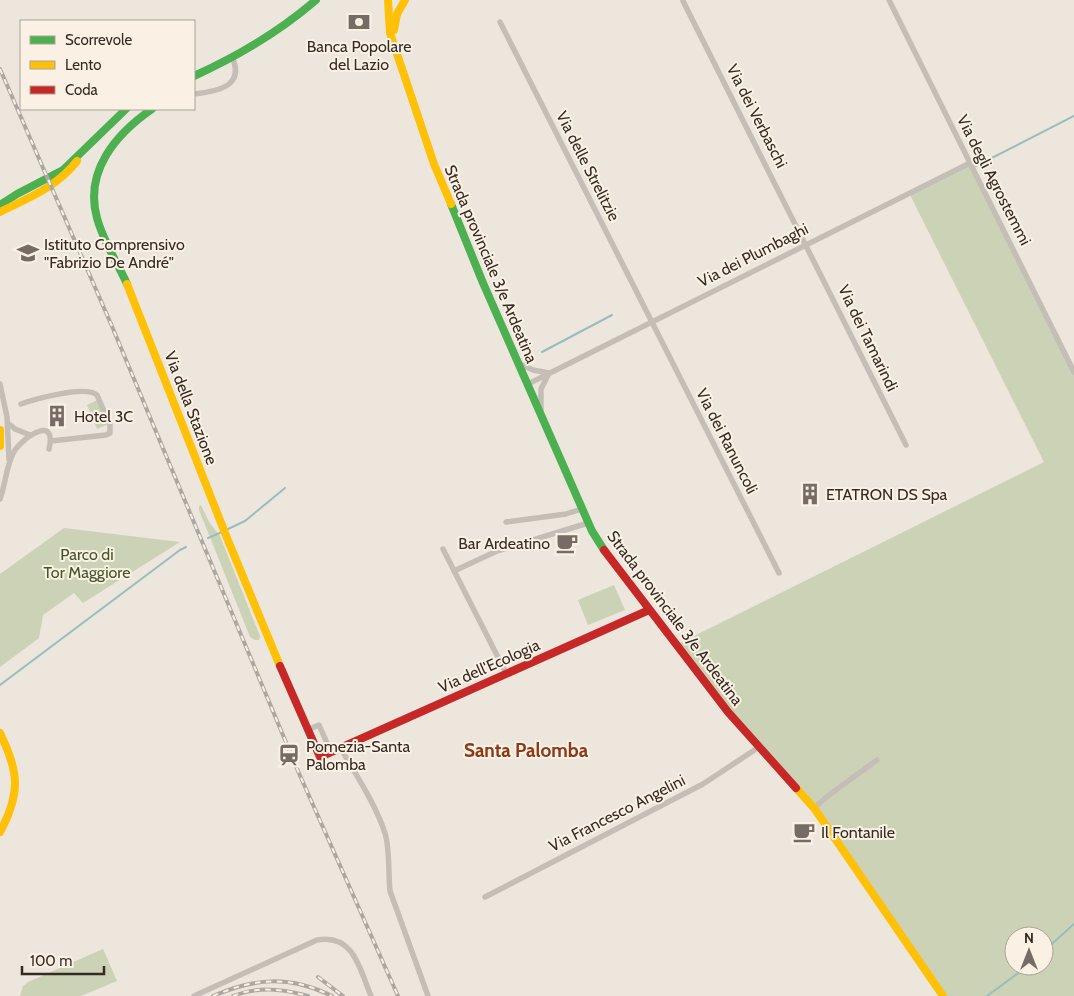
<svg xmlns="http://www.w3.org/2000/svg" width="1074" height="996" viewBox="0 0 1074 996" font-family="Cabin,sans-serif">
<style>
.green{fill:#ccd2b6;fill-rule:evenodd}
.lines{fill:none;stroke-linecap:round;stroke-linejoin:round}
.stream{stroke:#99bdbe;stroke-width:2}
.street{stroke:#c5beb7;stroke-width:5.5}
.fast{stroke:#4caf50;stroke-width:8}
.slow{stroke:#ffc107;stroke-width:8}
.jam{stroke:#c62828;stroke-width:8}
.rail-casing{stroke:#ada7a1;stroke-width:4}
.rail{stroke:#faf1e4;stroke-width:2;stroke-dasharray:5.5;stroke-linecap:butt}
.labels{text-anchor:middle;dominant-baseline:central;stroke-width:4;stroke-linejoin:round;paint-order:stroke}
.poi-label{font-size:16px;fill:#352b25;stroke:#faf1e4;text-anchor:start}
.street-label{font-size:16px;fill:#352b25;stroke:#faf1e4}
.park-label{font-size:16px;fill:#425528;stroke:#faf1e4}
.quarter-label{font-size:19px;font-weight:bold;fill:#893a19;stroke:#faf1e4}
</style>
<rect width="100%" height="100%" fill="#ede6dd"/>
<!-- green -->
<g class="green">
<path d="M970,163L1074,372V996H943L832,832L759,747L676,645L1044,462L909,193ZM1014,936H1044V966H1014Z"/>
<polygon points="97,400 107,425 97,429 87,405"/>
<polygon points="201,505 209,522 220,536 260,636 259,640 255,640 250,637 199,510 199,506"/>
<polygon points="64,528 180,542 83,603 74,593 43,615 39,638 0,667 0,574"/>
<polygon points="614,585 625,610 588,625 578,600"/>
<polygon points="103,949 117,981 81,996 20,996 23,986 28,982"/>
</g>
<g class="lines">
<!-- stream -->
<g class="stream">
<polyline points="976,166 1074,116"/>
<polyline points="542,352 612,315"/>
<polyline points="226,530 245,521 285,488"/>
<polyline points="208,538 222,532"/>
<polyline points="0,685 180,550 186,547"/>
<polyline points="1044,951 1074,924"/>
<polyline points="987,996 1028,966"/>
</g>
<!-- street -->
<g class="street">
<polyline points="889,0 1074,372"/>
<polyline points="683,1 906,445"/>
<polyline points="500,22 779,573"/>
<path d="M194,94C215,92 246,87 232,57"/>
<polyline points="518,363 533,370 549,373"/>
<polyline points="0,384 7,417 9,459"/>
<polyline points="528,384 970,163"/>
<path d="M21,404C35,399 86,385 97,395L110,425V433L106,435L51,441"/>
<polyline points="541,409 541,389 548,375"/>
<polyline points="8,423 15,429 30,435"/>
<path d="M0,499C6,483 6,464 15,450C25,436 57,415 49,449"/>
<polyline points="506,522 566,514 582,509"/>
<polyline points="443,549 506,673"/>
<polyline points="454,571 497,551 588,523"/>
<polyline points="307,730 319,725 331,752"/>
<path d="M340,747C356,775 375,803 385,833C390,849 388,873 390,891L428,996"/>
<polyline points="814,808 829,795 877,760"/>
<polyline points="485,897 703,784 759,747"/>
<path d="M194,996L317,940C354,933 360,970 371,996"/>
</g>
<!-- fast -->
<g class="fast">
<path d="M194,76C238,56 279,32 316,0"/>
<polyline points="451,204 483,283 592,531 604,550"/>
<polyline points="0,205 17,194 63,170 126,109"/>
<path d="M127,284C117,262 103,241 97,218C84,171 116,134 152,109"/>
</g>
<!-- slow -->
<g class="slow">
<polyline points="388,0 390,33 434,164 451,204"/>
<polyline points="394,30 397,14 405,0"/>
<path d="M0,212C28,198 57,187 77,161"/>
<polyline points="127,284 227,538 280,666"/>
<polyline points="0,430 0,446"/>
<path d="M0,733C19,772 21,793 0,832"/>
<polyline points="796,788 814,808 943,996"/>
</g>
<!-- jam -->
<g class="jam">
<polyline points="604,550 728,712 796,788"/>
<polyline points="280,666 320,757 649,610"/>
</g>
<!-- rail casing -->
<g class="rail-casing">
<g id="rail">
<polyline points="0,69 111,324 298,771 398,996"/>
<polyline points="318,977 343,996"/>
<path d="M213,996C255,978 289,975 332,996"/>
<path d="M233,996C258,986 283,989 308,996"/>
</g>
</g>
<!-- rail -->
<use href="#rail" class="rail"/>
</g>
<!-- icons -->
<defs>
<g id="bank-bare" transform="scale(1.725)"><path d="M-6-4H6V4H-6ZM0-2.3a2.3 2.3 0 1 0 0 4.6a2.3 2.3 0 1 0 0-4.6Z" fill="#756c65" stroke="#faf1e4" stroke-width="2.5" paint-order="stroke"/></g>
<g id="school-bare" transform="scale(1.725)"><path d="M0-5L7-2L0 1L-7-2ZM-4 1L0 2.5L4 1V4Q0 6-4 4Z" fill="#756c65" stroke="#faf1e4" stroke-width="2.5" paint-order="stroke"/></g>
<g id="building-bare" transform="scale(1.725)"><path d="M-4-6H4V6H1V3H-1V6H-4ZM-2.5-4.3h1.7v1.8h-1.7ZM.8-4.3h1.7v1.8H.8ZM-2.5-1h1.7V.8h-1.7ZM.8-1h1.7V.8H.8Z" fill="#756c65" stroke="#faf1e4" stroke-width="2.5" paint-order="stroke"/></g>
<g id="cafe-bare" transform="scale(1.725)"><path d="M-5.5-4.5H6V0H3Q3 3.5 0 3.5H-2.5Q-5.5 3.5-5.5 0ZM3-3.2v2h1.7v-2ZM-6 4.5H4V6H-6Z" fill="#756c65" stroke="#faf1e4" stroke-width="2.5" paint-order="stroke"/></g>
<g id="station-bare" transform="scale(1.725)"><path d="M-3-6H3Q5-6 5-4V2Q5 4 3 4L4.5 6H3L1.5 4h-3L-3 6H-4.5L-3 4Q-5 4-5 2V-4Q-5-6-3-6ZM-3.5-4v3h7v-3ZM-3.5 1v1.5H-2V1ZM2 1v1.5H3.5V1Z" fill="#756c65" stroke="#faf1e4" stroke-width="2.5" paint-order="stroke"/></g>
</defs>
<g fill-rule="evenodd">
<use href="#bank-bare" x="359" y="22"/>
<use href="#school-bare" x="28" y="253"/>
<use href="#building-bare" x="57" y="416"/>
<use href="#building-bare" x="810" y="494"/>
<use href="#cafe-bare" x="567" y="543"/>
<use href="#station-bare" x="289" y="755"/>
<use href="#cafe-bare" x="804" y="832"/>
</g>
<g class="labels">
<!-- poi labels -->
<g class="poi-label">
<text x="359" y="46" text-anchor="middle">Banca Popolare<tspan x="359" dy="18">del Lazio</tspan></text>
<text x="44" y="244">Istituto Comprensivo<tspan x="44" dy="18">"Fabrizio De André"</tspan></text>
<text x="74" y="416">Hotel 3C</text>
<text x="826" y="494">ETATRON DS Spa</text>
<text x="550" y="543" text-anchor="end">Bar Ardeatino</text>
<text x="306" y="746">Pomezia-Santa<tspan x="306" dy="18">Palomba</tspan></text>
<text x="821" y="832">Il Fontanile</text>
</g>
<!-- street labels -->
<g class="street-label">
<text transform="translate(757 116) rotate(63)">Via dei Verbaschi</text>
<text transform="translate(588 166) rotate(63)">Via delle Strelitzie</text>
<text transform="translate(994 180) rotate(63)">Via degli Agrostemmi</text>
<text transform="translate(753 255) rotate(-27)">Via dei Plumbaghi</text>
<text transform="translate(491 264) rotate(67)">Strada provinciale 3/e Ardeatina</text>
<text transform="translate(868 338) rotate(64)">Via dei Tamarindi</text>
<text transform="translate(191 408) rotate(69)">Via della Stazione</text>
<text transform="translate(727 441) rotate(63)">Via dei Ranuncoli</text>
<text transform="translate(675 618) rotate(53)">Strada provinciale 3/e Ardeatina</text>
<text transform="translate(489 666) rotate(-24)">Via dell'Ecologia</text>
<text transform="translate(617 813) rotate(-27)">Via Francesco Angelini</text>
</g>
<!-- park labels -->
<g class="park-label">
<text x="87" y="554">Parco di<tspan x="87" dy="18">Tor Maggiore</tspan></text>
</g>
<!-- quarter labels -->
<g class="quarter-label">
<text x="526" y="750">Santa Palomba</text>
</g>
</g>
<!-- legend -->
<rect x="20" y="20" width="175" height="90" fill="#faf1e4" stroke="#aba298"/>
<rect x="30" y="36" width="25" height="8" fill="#4caf50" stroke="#aba298"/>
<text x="65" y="45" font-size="15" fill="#352b25">Scorrevole</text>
<rect x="30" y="61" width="25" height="8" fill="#ffc107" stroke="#aba298"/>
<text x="65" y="70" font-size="15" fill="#352b25">Lento</text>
<rect x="30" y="86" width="25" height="8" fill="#c62828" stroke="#aba298"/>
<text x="65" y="95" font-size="15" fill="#352b25">Coda</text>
<!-- north arrow -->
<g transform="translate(1029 951)"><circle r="24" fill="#faf1e4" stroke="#aba298"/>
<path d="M0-4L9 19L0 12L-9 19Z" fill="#756c65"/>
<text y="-8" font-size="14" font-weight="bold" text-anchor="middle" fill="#352b25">N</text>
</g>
<!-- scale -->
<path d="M22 966v8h82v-8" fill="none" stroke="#352b25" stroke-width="2.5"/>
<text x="30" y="966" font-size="15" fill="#352b25" stroke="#faf1e4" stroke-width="4" paint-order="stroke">100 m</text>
</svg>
